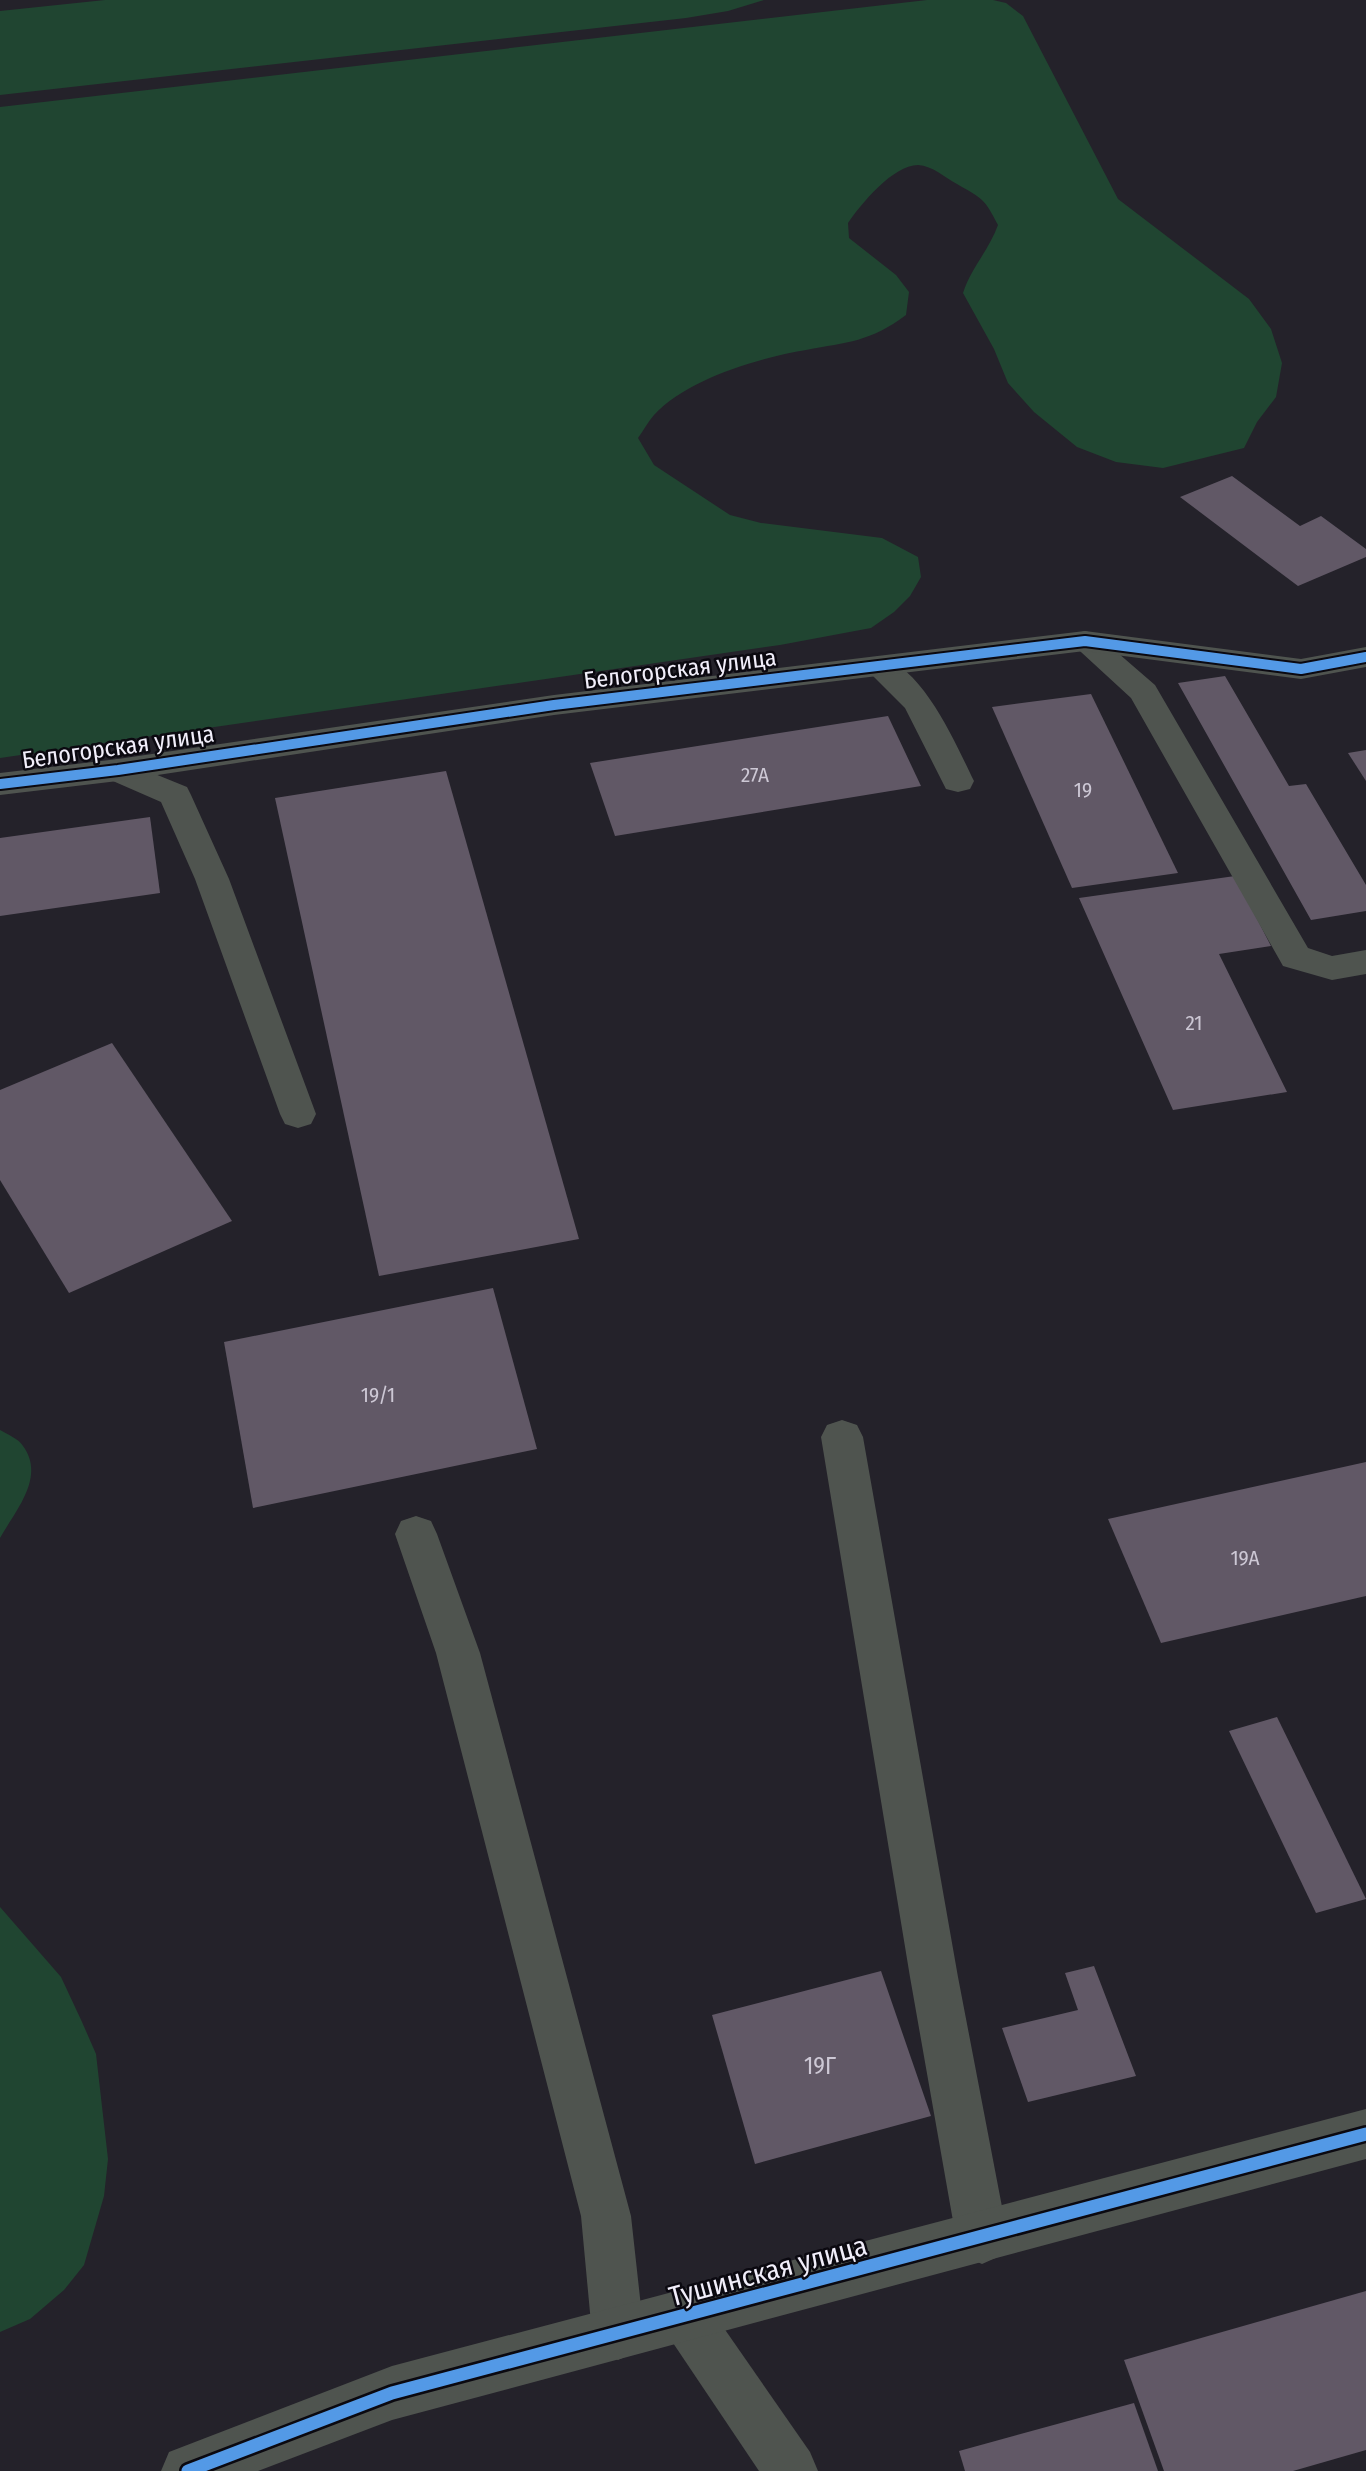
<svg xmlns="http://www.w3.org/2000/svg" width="1366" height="2471" viewBox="0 0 1366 2471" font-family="'Fira Sans Condensed',sans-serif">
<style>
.green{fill:#204531}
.building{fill:#615866}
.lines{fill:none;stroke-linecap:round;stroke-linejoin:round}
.lane{fill:#4f544f;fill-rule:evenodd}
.street{fill:#4f544f;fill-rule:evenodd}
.cycleway-far1-casing{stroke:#0b0910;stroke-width:14}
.cycleway-casing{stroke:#0b0910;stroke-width:18}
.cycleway-far1{stroke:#5399e6;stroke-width:10}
.cycleway{stroke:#5399e6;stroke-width:13}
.labels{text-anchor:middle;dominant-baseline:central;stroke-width:5;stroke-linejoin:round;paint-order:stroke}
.number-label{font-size:21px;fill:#cdc8d5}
.street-label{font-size:24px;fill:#f1eefa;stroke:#0b0910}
.near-number-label{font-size:24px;fill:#cdc8d5}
.near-street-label{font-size:28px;fill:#f1eefa;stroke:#0b0910}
</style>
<rect width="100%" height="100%" fill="#24222a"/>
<!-- green -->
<g class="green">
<polygon points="105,0 764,0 728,11 686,18 0,95 0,11"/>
<path d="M927,0H993L1006,3L1023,16L1118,199L1249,299L1271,329L1282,363L1276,397L1257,422L1244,448L1163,468L1116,462L1077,447L1034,412L1008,383L994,349L963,293C971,268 989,250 998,225C984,198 983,199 957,184C944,177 933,166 918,165C893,165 861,204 848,223L849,238L896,275L909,292L906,315C870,342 848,342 806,350C758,358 687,379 654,415C648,422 643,431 638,438L654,465L730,515L761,523L882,538L918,557L921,577L910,596L894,612L871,628L780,645L0,758V107Z"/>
<path d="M0,1430C7,1434 19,1439 23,1446C46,1477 15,1511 0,1538Z"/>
<polygon points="0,1907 61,1977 82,2022 96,2054 108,2159 104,2196 84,2265 64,2290 30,2319 0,2332"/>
</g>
<!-- building -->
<g class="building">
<polygon points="1232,476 1300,526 1321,516 1366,549 1366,557 1298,586 1180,497"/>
<polygon points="1225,676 1289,786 1306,784 1366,885 1366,911 1311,920 1178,683"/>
<polygon points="1091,694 1178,873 1072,888 992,707"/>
<polygon points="888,716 921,786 615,836 590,763"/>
<polygon points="1366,750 1366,781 1348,753"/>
<polygon points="446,771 579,1239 379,1276 275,798"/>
<polygon points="150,817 160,893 0,916 0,838"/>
<polygon points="1235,876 1271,946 1219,954 1287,1092 1173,1110 1079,898"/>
<polygon points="112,1043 232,1221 69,1293 0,1180 0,1090"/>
<polygon points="493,1288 537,1449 253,1508 224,1342"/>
<polygon points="1366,1462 1366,1596 1161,1643 1108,1519"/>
<polygon points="1277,1717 1366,1899 1316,1913 1229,1731"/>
<polygon points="1094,1966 1136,2076 1028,2102 1002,2028 1078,2010 1065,1973"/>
<polygon points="881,1971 931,2116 755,2164 712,2015"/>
<polygon points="1366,2291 1366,2450 1293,2471 1164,2471 1124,2360"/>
<polygon points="1134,2403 1158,2471 965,2471 959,2451"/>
</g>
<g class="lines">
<!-- lane -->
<g class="lane">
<polygon points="1085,631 1096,634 1155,685 1308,948 1332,956 1366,950 1366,974 1332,980 1283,966 1131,698 1069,641 1074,634"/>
<path d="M879,656C924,668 955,743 974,781L970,789L958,792L946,789L905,708L863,666L868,659Z"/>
<polygon points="118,759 187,787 191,795 229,879 316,1114 311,1124 298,1128 285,1124 280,1114 195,879 161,802 106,778 102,770 106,762"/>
<polygon points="842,1420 857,1425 863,1437 958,1977 1008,2238 1000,2256 982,2264 964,2256 956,2238 910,1977 821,1437 827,1425"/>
<polygon points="416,1516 431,1521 437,1534 480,1653 631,2216 644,2334 636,2352 618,2360 600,2352 592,2334 581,2216 436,1653 395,1534 401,1521"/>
<polygon points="685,2290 703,2298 810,2452 818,2471 759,2471 667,2334 659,2316 667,2298"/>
</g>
<!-- street -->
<g class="street">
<polygon points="1085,631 1301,659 1366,647 1366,667 1301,679 1085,651 554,715 118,781 0,795 0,773 118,759 554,695"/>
<polygon points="1366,2109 1366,2159 392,2420 258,2471 161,2471 169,2452 392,2366"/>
</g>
<!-- cycleway-far1 casing -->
<g class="cycleway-far1-casing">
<polyline id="cycleway-far1" points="0,784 118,770 554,705 1085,641 1301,669 1366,657"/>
</g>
<!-- cycleway casing -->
<g class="cycleway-casing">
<polyline id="cycleway" points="188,2471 392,2393 1366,2134"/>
</g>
<!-- cycleway-far1 -->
<use href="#cycleway-far1" class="cycleway-far1"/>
<!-- cycleway -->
<use href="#cycleway" class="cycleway"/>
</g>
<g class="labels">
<!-- number labels -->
<g class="number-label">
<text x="755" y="775">27А</text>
<text x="1083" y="790">19</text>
<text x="1194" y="1023">21</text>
<text x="378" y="1395">19/1</text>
<text x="1245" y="1558">19А</text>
</g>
<!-- street labels -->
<g class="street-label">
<text transform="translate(680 669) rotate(-7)">Белогорская улица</text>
<text transform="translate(118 747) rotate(-8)">Белогорская улица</text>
</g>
<!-- near-number labels -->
<g class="near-number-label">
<text x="820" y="2066">19Г</text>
</g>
<!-- near-street labels -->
<g class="near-street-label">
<text transform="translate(768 2271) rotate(-15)">Тушинская улица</text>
</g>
</g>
</svg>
